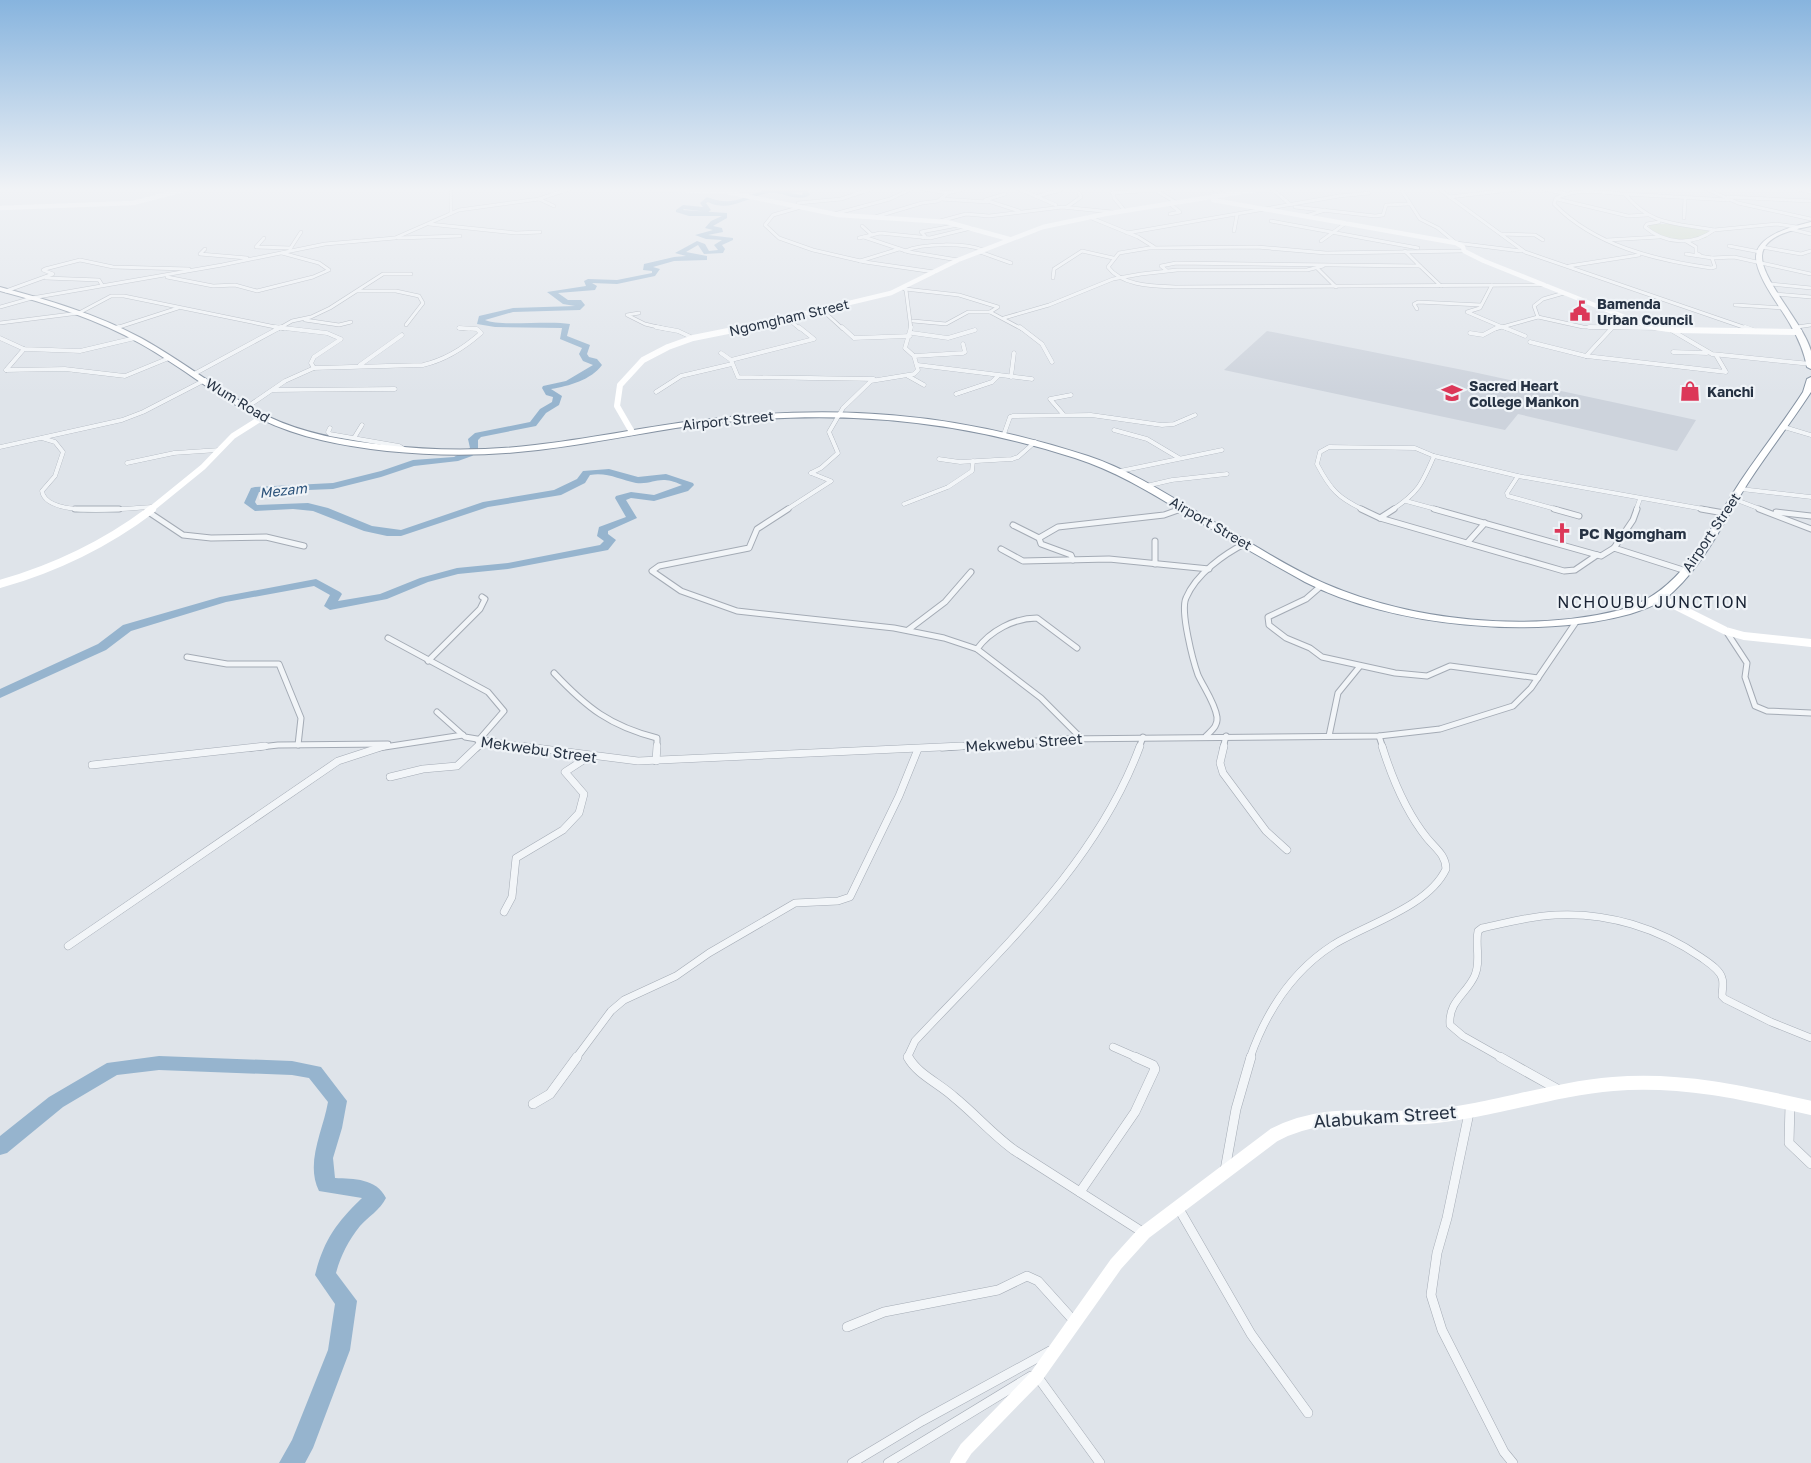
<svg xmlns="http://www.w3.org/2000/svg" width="1811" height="1463" viewBox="0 0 1811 1463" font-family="'Golos Text',sans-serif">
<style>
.built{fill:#cdd3dc}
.green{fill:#c6d5bf}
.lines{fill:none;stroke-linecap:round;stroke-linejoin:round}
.river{fill:#96b4ce;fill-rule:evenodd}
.street-far4-casing{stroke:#a4abb5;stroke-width:4}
.street-far3-casing{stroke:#a4abb5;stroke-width:4.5}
.street-far2-casing{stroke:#a4abb5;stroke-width:7}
.street-far1-casing{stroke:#a4abb5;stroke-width:8}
.street-casing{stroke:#a4abb5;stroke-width:10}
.highway-casing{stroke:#8592a2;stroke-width:2}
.street-far4{stroke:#f2f5f8;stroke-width:3}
.street-far3{stroke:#f2f5f8;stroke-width:4}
.street-far2{stroke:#f2f5f8;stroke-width:5}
.street-far1{stroke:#f2f5f8;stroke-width:7}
.street{stroke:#f2f5f8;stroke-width:9}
.secondary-far3{stroke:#fff;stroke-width:4.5}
.secondary-far2{stroke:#fff;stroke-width:6}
.secondary-far1{stroke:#fff;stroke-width:8}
.secondary{stroke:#fff;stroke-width:14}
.highway{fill:#fff;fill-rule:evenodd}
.labels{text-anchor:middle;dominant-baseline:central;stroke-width:4.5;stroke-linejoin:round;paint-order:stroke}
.far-poi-label{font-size:14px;font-weight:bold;fill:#263243;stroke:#eff3f7;text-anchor:start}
.far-street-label{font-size:14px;fill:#263243;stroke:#eff3f7}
.far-water-label{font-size:14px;font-style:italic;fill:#2c537b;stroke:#eff3f7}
.poi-label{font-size:15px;font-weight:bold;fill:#263243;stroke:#eff3f7;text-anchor:start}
.street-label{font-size:15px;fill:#263243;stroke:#eff3f7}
.neighbourhood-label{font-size:16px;letter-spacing:1.5px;fill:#192334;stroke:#eff3f7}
.near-street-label{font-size:18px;fill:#263243;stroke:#eff3f7}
</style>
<rect width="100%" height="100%" fill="#dfe4ea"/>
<!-- built -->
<polygon class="built" points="1267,331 1473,372 1696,420 1677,451 1518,414 1505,430 1224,370"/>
<!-- green -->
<polygon class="green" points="1648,224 1678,224 1711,229 1706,238 1672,241 1651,232"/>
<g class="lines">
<!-- river -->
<g class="river">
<path d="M770,189H807L810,195C796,203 783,191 768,193C747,197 729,213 708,202L706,203L711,210L708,212L684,209L683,210L727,213V218L713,226L722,228L723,232L708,235L733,238V240L722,245L725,249L723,253L704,254L698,245L686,252L707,256V260L674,261L653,267L660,269L655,276L617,284L592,283L597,286L595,290L558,293L568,300H581L585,305L580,310L513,312L485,320C500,327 548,320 570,324L567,336L590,345L587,354L589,357L597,359L602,365C591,380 569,386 551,389L562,396L559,405L546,413L536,426L481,437L478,440V451L472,456L458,461L414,466L381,477L333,489L259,492L255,502L257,505L308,503L328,508L372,526L401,530L483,502L554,490L577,479L583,471L609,469L638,477L666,474L693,483L694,485L688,491L654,501L631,498L626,500L637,518L608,531V534L616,540L608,550L508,569L458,574L428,582L387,599L330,610L324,606L330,595L314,586L226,602L131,631L106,650L0,698V689L98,644L123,625L220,597L316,579L340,592L342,594L338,601L380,594L420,578L457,568L508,563L600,545L604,541L597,536L599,527L626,517L615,498L616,496L631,492L654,495L682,485C658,474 655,485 636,483C620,480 608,472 590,475L585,483L561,495L488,507L401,536H387L364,531L313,511L293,509L255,511L244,503L251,488L255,487L333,483L381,471L413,460L454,457L470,448L468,439L475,433L530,422L540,409L552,402L553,397L546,395L542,388L543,386L566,381L593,365L583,361L579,354L582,348L560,339L562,328L495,327L477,324L479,316L513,308L575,306L563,304L547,292L586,286L584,281L588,279L617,280L652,273V271L643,270L644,264L674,257L686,256L675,253L697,241L705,244L709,251L718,250L714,245L722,240L706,239L695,235L713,230L705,228L711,221L722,216H689L676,212V210L683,205L703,207L700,203L707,197C734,208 744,195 770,189ZM803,192L802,195L789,193Z"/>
<path d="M159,1056L292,1061L321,1067L347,1101L342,1128L333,1158L335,1178C354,1179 376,1178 386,1198C380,1210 368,1217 360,1226C348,1241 341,1255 336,1273L357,1301L350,1350L313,1448L305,1463H279L292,1440L328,1350L335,1304L315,1275C324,1240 336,1223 362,1198L319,1191C305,1163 323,1131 328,1102L309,1078L292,1075L159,1070L117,1075L63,1107L7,1153L0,1155V1136L49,1097L107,1063Z"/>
</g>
<!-- street-far4 casing -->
<g class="street-far4-casing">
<g id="street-far4">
<polyline points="451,189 451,213"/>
<polyline points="923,189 948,193"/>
<polyline points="1019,189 1056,205"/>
<polyline points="1113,189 1114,198 1125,211"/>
<polyline points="1213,189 1225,195"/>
<polyline points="1272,189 1291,205"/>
<polyline points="1439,189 1525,252 1749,329"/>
<polyline points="1543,189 1567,194"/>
<polyline points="1706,189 1738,203 1811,219"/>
<polyline points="1797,189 1811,192"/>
<polyline points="1155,190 1177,203"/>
<polyline points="1402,191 1420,219 1438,228 1456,243 1521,251"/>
<polyline points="1112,193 1169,189"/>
<polyline points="1005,194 985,200 1019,211"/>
<path d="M1625,194C1601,192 1578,188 1556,198L1554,204C1595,246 1655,260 1711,268L1715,267L1712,258"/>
<polyline points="1038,196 1061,190 1058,189"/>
<polyline points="1449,197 1519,189"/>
<polyline points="1728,197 1811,201"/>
<polyline points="539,199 554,206"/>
<polyline points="941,199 988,202"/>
<polyline points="1557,199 1628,216 1647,215"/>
<polyline points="798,203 841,199 871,189"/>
<polyline points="1170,204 1180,212 1170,214"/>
<polyline points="801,207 773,215 765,225 779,238 813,250 865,262 934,272"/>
<polyline points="1067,207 1081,197 1079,193"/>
<polyline points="1295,207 1375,216 1383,215 1386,205 1409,204"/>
<polyline points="834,214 890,199 911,189"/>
<polyline points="1306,216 1325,210"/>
<polyline points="875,217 922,203 938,201 948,193 964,189"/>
<polyline points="1089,217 1138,237 1154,247"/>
<polyline points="1684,218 1685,199"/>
<polyline points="940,221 966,214 989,216 1062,207 1112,212"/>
<polyline points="1271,221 1418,248"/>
<path d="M1659,222L1647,224L1645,227C1665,244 1693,246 1714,230C1677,223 1650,226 1625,194L1729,200"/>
<polyline points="429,224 516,233 540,232"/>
<polyline points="862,226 872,235"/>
<polyline points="1790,229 1811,234"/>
<polyline points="1714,230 1777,224 1797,227"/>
<polyline points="1234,231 1237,215"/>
<polyline points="1127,233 1339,196 1369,193"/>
<polyline points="1501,234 1535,235 1543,240"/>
<polyline points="864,237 909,252 958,260"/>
<polyline points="264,238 256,247 291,248"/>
<polyline points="398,238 460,236"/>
<polyline points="859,238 880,233 930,238 971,228"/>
<polyline points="923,238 925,236 921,232 958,225"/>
<polyline points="1607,240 1659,237"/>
<polyline points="1321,241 1346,223"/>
<polyline points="1686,241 1696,247 1696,253 1700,255"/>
<polyline points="1729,246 1760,252"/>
<polyline points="1762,247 1801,254 1811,251"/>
<polyline points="205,249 200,254 247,258"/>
<polyline points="290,249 301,232"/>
<path d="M905,251C923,243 965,243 983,250"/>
<path d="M1464,251L1326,253L1257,247L1149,248L1119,253L1108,267C1122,286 1153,286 1175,287L1545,285"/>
<polyline points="980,252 1011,263"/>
<polyline points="1686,254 1712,258 1734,257 1811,274"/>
<polyline points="860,261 899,249"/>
<polyline points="1420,266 1441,286"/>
<polyline points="1569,266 1639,255"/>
<polyline points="1317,268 1336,287"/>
<polyline points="1166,270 1161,266 1176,263 1420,266 1405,251"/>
<polyline points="167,277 213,286 235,285 257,291 313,277 329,270 319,263 282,253"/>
<polyline points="46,278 99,280 102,285"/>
<polyline points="1053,278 1054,269 1082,251 1113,258"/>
<polyline points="1771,284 1811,288"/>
<polyline points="1492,285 1480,308 1467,312 1507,329"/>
<polyline points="903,288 906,290 911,329"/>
<polyline points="905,289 959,295 998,307 990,312 1022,329"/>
<polyline points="6,291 53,274 43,270 45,269 80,260 113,267 189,269"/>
<polyline points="358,291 396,291 419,296 423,303 406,325"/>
<polyline points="1564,293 1543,299 1534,306 1538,317 1583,327 1656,328"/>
<polyline points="1776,294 1811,297"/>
<polyline points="1735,305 1784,308"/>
<polyline points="0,307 32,298 222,265 325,244 395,238 459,210 539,199 569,189"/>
<polyline points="1417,309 1414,304 1418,302 1481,305"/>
<polyline points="822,310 843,329"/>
<polyline points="639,313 627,315 645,324 666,329"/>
<polyline points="1004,318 1049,305 1113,279 1141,274 1177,270 1307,270 1323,266"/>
<polyline points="788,319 800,329"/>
<polyline points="305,320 339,325 351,322"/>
<polyline points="913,321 946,324 968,312 990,312"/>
<polyline points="0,323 79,313 111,296 124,296 285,329"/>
<polyline points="1797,327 1811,325"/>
<polyline points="116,328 178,308"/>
<polyline points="459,328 469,329"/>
<polyline points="278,329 292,321 311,317 330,308 383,274 411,274"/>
<polyline points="1495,329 1538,317"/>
</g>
</g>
<!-- street-far3 casing -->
<g class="street-far3-casing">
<g id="street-far3">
<polyline points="275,327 327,333 341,339 314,357 311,363 314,368"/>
<polyline points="656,327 678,331 693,338"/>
<polyline points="842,327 854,338 910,336"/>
<polyline points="1020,327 1042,344 1052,362"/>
<polyline points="1503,327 1525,336"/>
<polyline points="1589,327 1656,328"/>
<polyline points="1745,327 1756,331"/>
<polyline points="116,328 119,327"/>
<polyline points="1671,330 1712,354 1811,364"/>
<polyline points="912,333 948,338 975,330"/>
<polyline points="1470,333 1483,335 1498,327"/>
<polyline points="0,338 24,349 80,351 135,338"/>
<polyline points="1530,342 1586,356 1726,372 1716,355"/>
<polyline points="1673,352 1707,353"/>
<polyline points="721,353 731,360 738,377 874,379"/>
<polyline points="914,356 963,353 965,352 963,344"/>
<polyline points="1586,356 1611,329"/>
<polyline points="731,360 814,339 799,327"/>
<polyline points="360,365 402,335"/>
<polyline points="918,365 1032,379"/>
<polyline points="6,370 65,369 125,376 169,358"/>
<polyline points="6,370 24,349"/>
<polyline points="194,374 281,327"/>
<polyline points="908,376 924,385"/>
<polyline points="1011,377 1014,353"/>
<polyline points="273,390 395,389"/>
<polyline points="656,392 681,376 732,364"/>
<polyline points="956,394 992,382 998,376"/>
<path d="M247,407L285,381L314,368L423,365C445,360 464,348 481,333L477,329L459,328"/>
<polyline points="1063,414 1050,399 1071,395"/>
<polyline points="1784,427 1811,435"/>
<polyline points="330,428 328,432 330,434 399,446 404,449"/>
<polyline points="1114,430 1147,439 1179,458"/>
<polyline points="1004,434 1010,417 1013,416 1091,415 1162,425 1174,424 1195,415"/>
<path d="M42,438L55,442L63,452L55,476L42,491C46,519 130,508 152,507"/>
<polyline points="354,438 362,425"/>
<polyline points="0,447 122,420 143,412 205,380"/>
<polyline points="939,459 960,462 1012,459 1018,457 1035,442"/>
<polyline points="127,463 174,453 219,450"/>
<polyline points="1120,471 1222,450"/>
<polyline points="811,473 821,468 838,453 829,432 843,408 871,381 914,374 918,370 914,356 905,348 911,327"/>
<polyline points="1518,476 1507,493 1508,496 1559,510"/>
<polyline points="1146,486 1172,480 1227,474"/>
<polyline points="1741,489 1811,497"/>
<polyline points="1734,499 1763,510"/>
<polyline points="1406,501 1439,510"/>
<polyline points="904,504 948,487 972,471 973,461"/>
<polyline points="786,510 831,481 811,473"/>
<polyline points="1177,510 1183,508"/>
<path d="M1364,510C1338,498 1330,489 1317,464L1320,452L1329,447L1415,448L1434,456L1518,476L1709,510"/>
<path d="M1392,510C1418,493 1422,484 1434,456"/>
<polyline points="1636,510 1640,499"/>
</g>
</g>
<!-- street-far2 casing -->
<g class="street-far2-casing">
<g id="street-far2">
<polyline points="75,509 119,509"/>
<polyline points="788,509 757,529 749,548 659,566 652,571 681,591 737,611 894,628 944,638 977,649 1041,698 1081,738"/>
<polyline points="1361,509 1380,518 1564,571 1575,570 1597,555"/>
<polyline points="1434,509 1601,556 1614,548 1686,571"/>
<polyline points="1554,509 1579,516"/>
<polyline points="1701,509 1724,513"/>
<polyline points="1759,509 1811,529"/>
<polyline points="147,511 183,535 211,538 266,537 304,546"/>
<polyline points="1776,512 1811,516"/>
<polyline points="1380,518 1394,509"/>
<polyline points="1013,525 1039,538"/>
<polyline points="1155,541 1155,564"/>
<polyline points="1467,543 1485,523"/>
<polyline points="1614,548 1633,520 1637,509"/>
<polyline points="1001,549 1023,561 1109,559 1209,569"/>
<polyline points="1073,560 1071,555 1041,544 1039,538 1058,527 1164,515 1181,509"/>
<polyline points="1321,586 1306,599 1268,617 1269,625 1286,638 1310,648 1322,657 1395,673 1427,676 1450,666 1538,678"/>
<polyline points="908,630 945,602 971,572"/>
<polyline points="1726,631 1747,663 1745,677 1755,706 1767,711 1811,713"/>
<polyline points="388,638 488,692 504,711 478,741"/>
<path d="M977,649C990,631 1014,618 1037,618L1077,648"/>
<polyline points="187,657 227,664 279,664 301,718 298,745"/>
<polyline points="428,661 480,609 485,599 482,597"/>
<path d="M554,673C587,708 610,726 657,738V748"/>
<polyline points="437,712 465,737 531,748"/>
<path d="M1206,736C1212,730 1218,726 1217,717C1215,703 1204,688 1198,675C1193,661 1180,611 1186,598C1196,574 1224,554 1246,543"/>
<polyline points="1329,736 1338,693 1360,666"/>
<polyline points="1379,736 1383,748"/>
<polyline points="251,748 278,745 388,744"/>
<polyline points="378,748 463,735"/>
<polyline points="477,748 483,742"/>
<polyline points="942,748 1063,739 1379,736 1440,729 1513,706 1531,688 1576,622"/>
<polyline points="1139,748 1143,737"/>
<polyline points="1223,748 1226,736"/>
</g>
</g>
<!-- street-far1 casing -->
<g class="street-far1-casing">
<g id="street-far1">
<polyline points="520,746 638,761 962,746"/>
<polyline points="1224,746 1220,763 1223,773 1266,831 1287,850"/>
<polyline points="656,761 657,746"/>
<polyline points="92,765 265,746"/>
<polyline points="390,777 423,769 457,766 478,746"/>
<polyline points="504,912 512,897 516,858 563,830 579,813 584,794 565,772 588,757"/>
<polyline points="68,946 338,761 384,746"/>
<polyline points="1113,1047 1138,1058"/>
<polyline points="576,1058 611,1011 624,1000 676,976 709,953 795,903 838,901 850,897 899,796 918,749"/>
<path d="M909,1058L908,1056L915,1041C999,951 1096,865 1140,746"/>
<path d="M1250,1058C1266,1012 1291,972 1333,945C1367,924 1428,907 1446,869C1446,855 1435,848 1427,838C1406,812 1392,778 1382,746"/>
<path d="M1502,1058L1463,1036L1450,1025C1448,1001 1467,994 1475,975C1481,961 1475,945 1478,931L1482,928C1506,923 1530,916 1555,915C1607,912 1659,928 1702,958C1709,963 1720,970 1722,978C1724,983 1722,991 1722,996L1725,999L1771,1022L1811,1038"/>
</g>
</g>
<!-- street casing -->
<g class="street-casing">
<g id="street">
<path d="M908,1057C918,1075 939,1083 954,1097C975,1114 992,1134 1014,1150L1144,1233"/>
<polyline points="1500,1057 1559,1090"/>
<polyline points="533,1104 550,1094 577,1057"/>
<polyline points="1790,1104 1789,1143 1811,1164"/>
<polyline points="1469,1113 1447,1218 1437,1253 1431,1295 1442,1330 1504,1452 1513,1463"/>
<polyline points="1225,1170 1236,1109 1251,1057"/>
<polyline points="1080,1192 1135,1112 1155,1069 1153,1065 1135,1057"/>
<polyline points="1179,1209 1251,1334 1308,1413"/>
<polyline points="847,1327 884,1312 998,1290 1027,1276 1038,1281 1074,1321"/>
<polyline points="1037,1376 1100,1463"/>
<polyline points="852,1463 922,1421 1050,1351"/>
<polyline points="888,1463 1031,1376"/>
</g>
</g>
<!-- highway casing -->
<g class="highway-casing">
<g id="highway">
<path d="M1811,222V226C1796,229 1763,235 1762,256C1761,280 1804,324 1811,351C1811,356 1811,363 1811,369L1807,367C1804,351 1798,338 1790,324C1780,306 1757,278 1756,258C1755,235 1795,226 1811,222Z"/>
<path d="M0,287C48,300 97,314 141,338C185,362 224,395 269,417C305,434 345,441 385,445C435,451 485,451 535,445C588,439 640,428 693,421C833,403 954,412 1088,456C1136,472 1177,501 1221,526C1255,545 1289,568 1326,584C1412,621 1529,633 1620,610C1682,594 1708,531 1740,482C1760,452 1783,423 1803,392L1807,379L1811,377V392C1791,423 1768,452 1748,483C1725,519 1706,561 1674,591C1662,603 1646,609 1630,614C1536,640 1392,627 1305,582C1267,561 1229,539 1191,517C1153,494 1118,472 1075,458C947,417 830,409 697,425C644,432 591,444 538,450C488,456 437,456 387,451C344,446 299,438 261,419C219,398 182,367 141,344C97,319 49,304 0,291Z"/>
</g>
</g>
<!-- street-far4 -->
<use href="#street-far4" class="street-far4"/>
<!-- street-far3 -->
<use href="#street-far3" class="street-far3"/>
<!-- street-far2 -->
<use href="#street-far2" class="street-far2"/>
<!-- street-far1 -->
<use href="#street-far1" class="street-far1"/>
<!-- street -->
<use href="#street" class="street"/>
<!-- secondary-far3 -->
<g class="secondary-far3">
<polyline points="657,189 726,192 839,215 947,222 1009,239"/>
<polyline points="1213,200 1456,243 1463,247 1464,251 1484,261 1647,326 1666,329"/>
<polyline points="0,208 133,203 187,189"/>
<polyline points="740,329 891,293 958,260 1043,227 1105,214 1261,189"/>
</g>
<!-- secondary-far2 -->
<g class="secondary-far2">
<polyline points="1655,327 1676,330 1799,332"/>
<polyline points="632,432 617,406 620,385 643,360 668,347 693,338 748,327"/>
<polyline points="150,510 203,467 233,436 263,417"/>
</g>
<!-- secondary-far1 -->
<g class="secondary-far1">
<path d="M0,584C56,568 106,544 152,509"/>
<polyline points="1660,598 1726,631 1744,636 1811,643"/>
</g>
<!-- secondary -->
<path class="secondary" d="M957,1463L966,1449L1036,1377L1116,1264L1144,1233L1274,1135C1325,1108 1371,1121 1425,1117C1489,1112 1550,1089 1613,1084C1680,1078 1746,1093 1811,1108"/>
<!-- highway -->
<use href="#highway" class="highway"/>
</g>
<!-- sky -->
<linearGradient id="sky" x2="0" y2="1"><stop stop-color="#87b4de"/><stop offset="0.48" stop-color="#f1f3f6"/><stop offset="1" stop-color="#f1f3f6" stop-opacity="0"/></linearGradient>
<rect width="1811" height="394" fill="url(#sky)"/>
<!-- icons -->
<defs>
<g id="civic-bare" transform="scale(1.62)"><path d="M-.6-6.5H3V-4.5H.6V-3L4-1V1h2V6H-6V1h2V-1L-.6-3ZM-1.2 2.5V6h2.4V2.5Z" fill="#dc3758" stroke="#eff3f7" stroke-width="2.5" paint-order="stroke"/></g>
<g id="shop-bare" transform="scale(1.62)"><path d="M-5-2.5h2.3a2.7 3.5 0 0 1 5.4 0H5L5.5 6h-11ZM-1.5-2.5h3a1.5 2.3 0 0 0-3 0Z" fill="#dc3758" stroke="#eff3f7" stroke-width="2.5" paint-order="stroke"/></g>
<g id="school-bare" transform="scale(1.62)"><path d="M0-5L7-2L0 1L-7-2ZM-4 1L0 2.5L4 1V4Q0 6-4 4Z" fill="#dc3758" stroke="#eff3f7" stroke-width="2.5" paint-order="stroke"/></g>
<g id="church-bare" transform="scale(1.62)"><path d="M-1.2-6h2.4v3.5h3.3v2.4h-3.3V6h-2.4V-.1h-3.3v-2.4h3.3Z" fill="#dc3758" stroke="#eff3f7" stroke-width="2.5" paint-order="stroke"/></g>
</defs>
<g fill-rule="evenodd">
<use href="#civic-bare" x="1580" y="311"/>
<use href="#shop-bare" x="1690" y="391"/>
<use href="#school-bare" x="1452" y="393"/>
<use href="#church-bare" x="1562" y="533"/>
</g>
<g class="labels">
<!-- far-poi labels -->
<g class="far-poi-label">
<text x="1597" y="303">Bamenda<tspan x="1597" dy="16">Urban Council</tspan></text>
<text x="1469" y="385">Sacred Heart<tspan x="1469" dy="16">College Mankon</tspan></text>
<text x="1707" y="391">Kanchi</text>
</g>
<!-- far-street labels -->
<g class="far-street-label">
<text transform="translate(789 317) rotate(-13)">Ngomgham Street</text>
<text transform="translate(238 400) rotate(31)">Wum Road</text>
<text transform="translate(728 420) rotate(-6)">Airport Street</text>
<text transform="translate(1211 523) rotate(30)">Airport Street</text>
<text transform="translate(1711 532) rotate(-56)">Airport Street</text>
</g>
<!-- far-water labels -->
<g class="far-water-label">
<text transform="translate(283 490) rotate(-6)">Mezam</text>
</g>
<!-- poi labels -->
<g class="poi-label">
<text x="1579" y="533">PC Ngomgham</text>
</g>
<!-- street labels -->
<g class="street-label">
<text transform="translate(1024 742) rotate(-4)">Mekwebu Street</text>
<text transform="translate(539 749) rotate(8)">Mekwebu Street</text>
</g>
<!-- neighbourhood labels -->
<g class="neighbourhood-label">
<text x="1653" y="602">NCHOUBU JUNCTION</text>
</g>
<!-- near-street labels -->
<g class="near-street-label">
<text transform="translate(1385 1116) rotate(-4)">Alabukam Street</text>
</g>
</g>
</svg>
